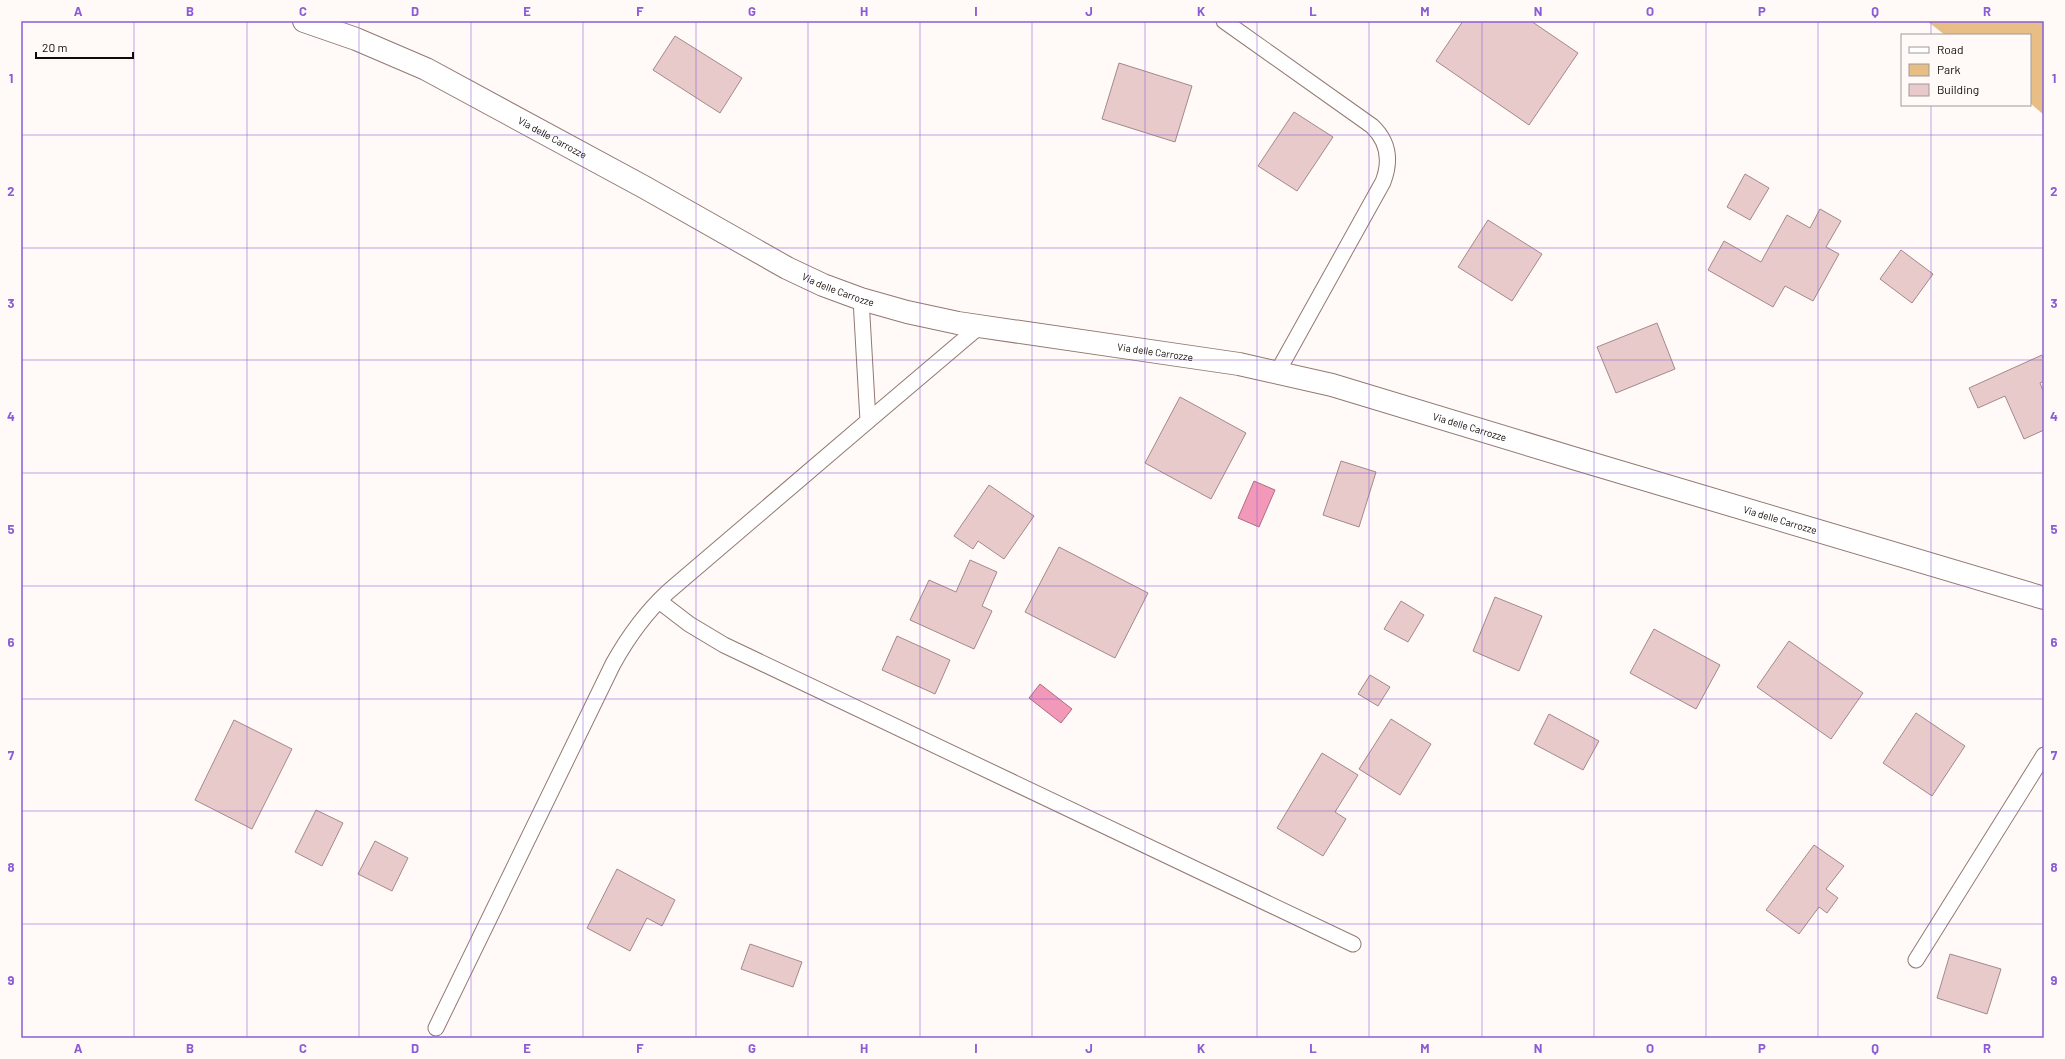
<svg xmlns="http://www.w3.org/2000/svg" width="2065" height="1059" viewBox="0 0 2065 1059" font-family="Barlow,sans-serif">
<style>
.green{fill:#e7bf86}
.water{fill:#f298b8;stroke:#af6d83}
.building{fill:#e8caca;stroke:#a58889}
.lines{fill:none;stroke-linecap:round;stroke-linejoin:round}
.lane-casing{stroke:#927971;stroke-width:17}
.street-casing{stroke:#927971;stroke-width:24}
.lane{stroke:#fff;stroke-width:15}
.street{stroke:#fff;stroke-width:22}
.grid{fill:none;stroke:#8a5cd6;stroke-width:1;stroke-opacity:0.55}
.labels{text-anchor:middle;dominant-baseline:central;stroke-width:3;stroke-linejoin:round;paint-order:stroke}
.street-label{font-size:10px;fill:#130a07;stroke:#fff9f7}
.neatline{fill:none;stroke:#8a5cd6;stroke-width:1.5}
.grid-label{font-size:13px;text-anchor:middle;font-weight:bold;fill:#8a5cd6}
</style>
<rect width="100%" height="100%" fill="#fff9f7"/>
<!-- green -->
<polygon class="green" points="1927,21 2044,21 2044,115 2030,103 2030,35 1945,35"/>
<!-- water -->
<g class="water">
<polygon points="1254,481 1275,490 1259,527 1238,518"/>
<polygon points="1040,684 1072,709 1061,723 1029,698"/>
</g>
<!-- building -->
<g class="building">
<polygon points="1463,21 1531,21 1578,53 1529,125 1436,61"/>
<polygon points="675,36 742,78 720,113 653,70"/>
<polygon points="1119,63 1192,86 1175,142 1102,119"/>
<polygon points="1294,112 1333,137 1297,191 1258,166"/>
<polygon points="1745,174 1769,188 1750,220 1727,207"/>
<polygon points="1820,209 1841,221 1826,247 1839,254 1813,301 1785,286 1773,307 1708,270 1724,241 1761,262 1787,215 1810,228"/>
<polygon points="1488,220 1542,254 1512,301 1458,267"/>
<polygon points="1901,250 1933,274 1912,303 1880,279"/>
<polygon points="1657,323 1675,369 1616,393 1597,347"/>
<polygon points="2042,355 2044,360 2044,381 2040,383 2044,393 2044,430 2024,439 2005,396 1978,408 1969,388"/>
<polygon points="1180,397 1246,433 1211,499 1145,463"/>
<polygon points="1341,461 1376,472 1359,527 1323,515"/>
<polygon points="989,485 1034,516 1004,559 978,541 973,549 954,536"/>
<polygon points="1059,547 1148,593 1115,658 1025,612"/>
<polygon points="970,560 997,572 982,606 992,611 974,649 910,620 929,580 956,592"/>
<polygon points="1495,597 1542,616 1519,671 1473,651"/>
<polygon points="1401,601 1424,615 1408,642 1384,629"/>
<polygon points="1654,629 1720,665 1696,709 1630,673"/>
<polygon points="897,636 950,660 935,694 882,670"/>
<polygon points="1789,641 1863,693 1831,739 1757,687"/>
<polygon points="1370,675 1390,687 1378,706 1358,694"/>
<polygon points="1916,713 1965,746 1932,796 1883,763"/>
<polygon points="1549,714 1599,741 1583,770 1534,744"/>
<polygon points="1391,719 1431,744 1400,795 1359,769"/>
<polygon points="234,720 292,749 252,829 195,800"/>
<polygon points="1322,753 1358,775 1335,812 1346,819 1323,856 1277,828"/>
<polygon points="316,810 343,823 322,866 295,852"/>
<polygon points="375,841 408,858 392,891 358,874"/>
<polygon points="1814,845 1844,866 1826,889 1838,898 1827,913 1819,907 1799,934 1766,910"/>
<polygon points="617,869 675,900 662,926 647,918 630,951 587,928"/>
<polygon points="750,944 802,962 793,987 741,969"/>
<polygon points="1950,954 2001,969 1987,1014 1937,998"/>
</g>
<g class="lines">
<!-- lane casing -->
<g class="lane-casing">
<g id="lane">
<path d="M1224,21L1372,126C1389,142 1391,161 1383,182L1278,371"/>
<polyline points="868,421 980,326"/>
<polyline points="659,601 689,624 724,645 1353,944"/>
<polyline points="1916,960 2044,755"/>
<path d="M436,1028L613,664C628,637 646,612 669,591L868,421L861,299"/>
</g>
</g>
<!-- street casing -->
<g class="street-casing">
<g id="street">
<path id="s1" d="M304,21L356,39L426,69L644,187L787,268L823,285L861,299L907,312L958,323L1239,364L1332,385L1573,458L2044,598"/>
</g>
</g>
<!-- lane -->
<use href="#lane" class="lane"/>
<!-- street -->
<use href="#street" class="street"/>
</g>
<!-- grid -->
<path class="grid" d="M134,21V1038M247,21V1038M359,21V1038M471,21V1038M583,21V1038M696,21V1038M808,21V1038M920,21V1038M1032,21V1038M1145,21V1038M1257,21V1038M1369,21V1038M1482,21V1038M1594,21V1038M1706,21V1038M1818,21V1038M1931,21V35M1931,105V1038M21,135H2044M21,248H2044M21,360H2044M21,473H2044M21,586H2044M21,699H2044M21,811H2044M21,924H2044"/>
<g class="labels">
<!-- street labels -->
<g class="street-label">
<text stroke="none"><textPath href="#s1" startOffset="275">Via delle Carrozze</textPath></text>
<text stroke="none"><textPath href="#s1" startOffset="599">Via delle Carrozze</textPath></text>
<text stroke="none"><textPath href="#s1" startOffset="923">Via delle Carrozze</textPath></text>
<text stroke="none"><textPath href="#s1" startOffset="1247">Via delle Carrozze</textPath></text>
<text stroke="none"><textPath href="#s1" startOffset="1571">Via delle Carrozze</textPath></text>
</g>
</g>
<!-- border -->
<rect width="2065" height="1059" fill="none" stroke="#fff9f7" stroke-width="44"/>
<!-- legend -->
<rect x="1901" y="34" width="130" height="72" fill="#fff9f7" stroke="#a19997"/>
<rect x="1909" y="47" width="20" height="6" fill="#ffffff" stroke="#a19997"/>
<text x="1937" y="54" font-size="12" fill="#130a07">Road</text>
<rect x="1909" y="64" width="20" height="12" fill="#e7bf86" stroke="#a19997"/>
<text x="1937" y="74" font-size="12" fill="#130a07">Park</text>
<rect x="1909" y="84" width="20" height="12" fill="#e8caca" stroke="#a19997"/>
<text x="1937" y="94" font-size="12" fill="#130a07">Building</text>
<!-- scale -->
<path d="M36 52v6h97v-6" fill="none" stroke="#130a07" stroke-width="2"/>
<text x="42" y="52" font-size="12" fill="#130a07" stroke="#fff9f7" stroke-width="3" paint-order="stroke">20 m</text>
<rect x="22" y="22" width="2021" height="1015" class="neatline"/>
<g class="grid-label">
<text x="78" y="16">A</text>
<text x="190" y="16">B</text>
<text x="303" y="16">C</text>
<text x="415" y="16">D</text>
<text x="527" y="16">E</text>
<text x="640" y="16">F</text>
<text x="752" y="16">G</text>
<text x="864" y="16">H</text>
<text x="976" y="16">I</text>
<text x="1089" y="16">J</text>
<text x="1201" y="16">K</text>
<text x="1313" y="16">L</text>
<text x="1425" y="16">M</text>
<text x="1538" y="16">N</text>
<text x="1650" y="16">O</text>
<text x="1762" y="16">P</text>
<text x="1875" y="16">Q</text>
<text x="1987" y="16">R</text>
<text x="11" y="83">1</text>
<text x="2054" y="83">1</text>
<text x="11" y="196">2</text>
<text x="2054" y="196">2</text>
<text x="11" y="308">3</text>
<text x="2054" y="308">3</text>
<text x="11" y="421">4</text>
<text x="2054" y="421">4</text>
<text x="11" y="534">5</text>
<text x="2054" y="534">5</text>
<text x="11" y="647">6</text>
<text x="2054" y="647">6</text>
<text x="11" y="760">7</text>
<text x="2054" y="760">7</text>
<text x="11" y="872">8</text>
<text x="2054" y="872">8</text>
<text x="11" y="985">9</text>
<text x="2054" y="985">9</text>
<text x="78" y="1053">A</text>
<text x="190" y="1053">B</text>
<text x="303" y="1053">C</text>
<text x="415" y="1053">D</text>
<text x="527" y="1053">E</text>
<text x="640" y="1053">F</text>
<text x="752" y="1053">G</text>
<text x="864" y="1053">H</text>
<text x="976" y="1053">I</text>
<text x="1089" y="1053">J</text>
<text x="1201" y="1053">K</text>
<text x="1313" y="1053">L</text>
<text x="1425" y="1053">M</text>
<text x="1538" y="1053">N</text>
<text x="1650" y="1053">O</text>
<text x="1762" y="1053">P</text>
<text x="1875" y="1053">Q</text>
<text x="1987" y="1053">R</text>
</g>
</svg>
